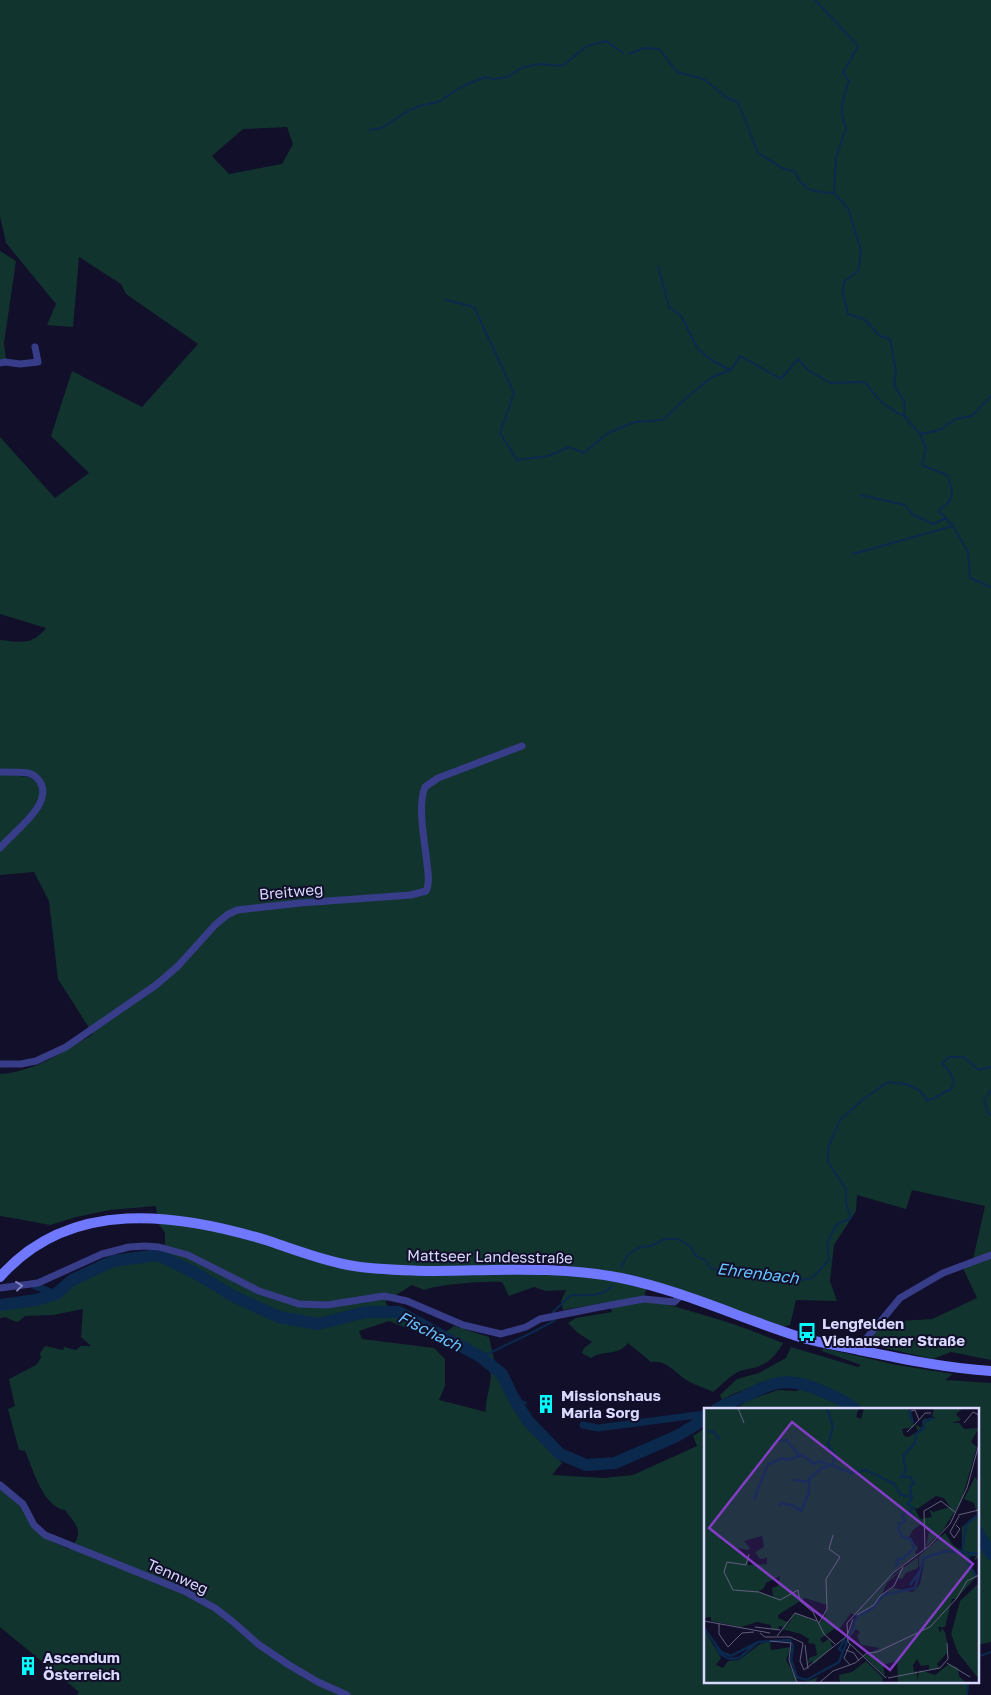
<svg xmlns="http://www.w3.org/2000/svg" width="991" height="1695" viewBox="0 0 991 1695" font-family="'Golos Text',sans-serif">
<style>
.green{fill:#12342f;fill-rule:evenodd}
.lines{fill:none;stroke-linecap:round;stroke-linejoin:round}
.stream{stroke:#0a294d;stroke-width:2}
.canal{stroke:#0a294d;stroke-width:7}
.river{stroke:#0a294d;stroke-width:12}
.minor{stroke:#383d8a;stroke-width:7}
.secondary{stroke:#6f78ff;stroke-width:10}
.oneway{stroke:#8083bf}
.labels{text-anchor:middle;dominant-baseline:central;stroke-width:4;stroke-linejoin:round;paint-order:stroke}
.street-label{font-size:15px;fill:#d9d8ff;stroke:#110f29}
.poi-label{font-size:15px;font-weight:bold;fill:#d9d8ff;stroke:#110f29;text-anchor:start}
.water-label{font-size:16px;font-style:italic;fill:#66c6ff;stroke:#110f29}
.inset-river{fill:none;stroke:#0a294d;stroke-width:2.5}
.inset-road{fill:none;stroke:#615f7f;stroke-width:1}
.view{fill:#843dc5;fill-opacity:0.15;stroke:#843dc5;stroke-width:2.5}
.inset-edge{fill:none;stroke:#d9d8ff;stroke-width:2.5}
</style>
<rect width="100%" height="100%" fill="#110f29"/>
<!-- green -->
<g class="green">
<path d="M0,0H991V1360L951,1352L933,1359L872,1345V1338L883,1322L932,1319L977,1298L963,1268L972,1264L985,1206L912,1190L906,1209L857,1195L856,1211L834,1245L830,1281L837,1301L796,1300L790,1325L782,1327L626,1275L547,1263L536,1264L523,1260L518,1263L513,1275L543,1273L591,1277L647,1288L644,1296C664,1305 686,1309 707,1316C733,1323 758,1333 783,1343C777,1354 769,1363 757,1367C750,1369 744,1369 738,1372C728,1377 721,1386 713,1392C705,1388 697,1386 690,1382C676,1375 669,1360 651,1362L628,1343C617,1357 605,1349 591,1358L582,1353L584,1348L592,1342L578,1333L568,1323L576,1318L612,1312L608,1302L563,1310L561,1301L566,1290L546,1291L534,1287L509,1296L502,1282C482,1281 441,1284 424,1290L412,1285L385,1302L396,1317L438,1338L454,1326L489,1337L498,1377L516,1413L562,1463L552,1475L604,1478L633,1475L697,1446L693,1436L705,1428V1681H969L968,1695H77L79,1692L0,1627V1488L23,1507L27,1517L53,1542L69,1549C86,1533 76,1525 65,1510C43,1507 33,1469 25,1451L19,1450L8,1409L15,1406L9,1379L36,1365L41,1358L40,1353L45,1346L63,1350L64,1347L76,1350L81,1346H91L81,1337L83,1309L53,1315L25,1316L18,1322L11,1320L6,1317L0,1318V1308C12,1306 49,1302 57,1298C62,1296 65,1291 69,1289C98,1269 125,1259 160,1258L165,1243V1233L158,1223L156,1206L110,1210L76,1217L50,1225L13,1218L0,1216V1074C34,1072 65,1051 93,1034L58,979L49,901L34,872L0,875V851L42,803L38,777L0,771V640C20,642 32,646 46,628L0,614V437L55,498L89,473L51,436L72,371L142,407L198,344L126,294L121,284L79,257L73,327L47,325L56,304L6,243L0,216ZM287,127L293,144L282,164L229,174L212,156L243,129ZM389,1321C423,1335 460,1347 490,1368C493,1383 485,1397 486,1412L439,1400L445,1386V1359L434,1348L362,1339L359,1331Z"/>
<polygon points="0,251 16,261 4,343 6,359 0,360"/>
<polygon points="0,774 29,777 37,782 40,790 39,802 0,846"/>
<path d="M791,1347L858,1367L861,1365L822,1351L823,1348L897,1365L953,1374L945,1380L991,1383V1642L977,1645V1409H736L749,1400L778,1390L796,1391L816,1385C793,1372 778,1376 754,1386C743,1390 732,1394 722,1400L720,1395L737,1379L759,1373L786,1358Z"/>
</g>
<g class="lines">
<!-- stream -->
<g class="stream">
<path d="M815,0L858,46L843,73L849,81C843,100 838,109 846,128L836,157L834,193"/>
<path d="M629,54L644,48L659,49L677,72L704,79L727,98L738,102L758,153L784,169L794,171C804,191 812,192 834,193L848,208L861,251L858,271L844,282L843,294L848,314L864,319L880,336L890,339L896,372L894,385L905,403L904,416L920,434L926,448L922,465L947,475C953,490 956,500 940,509L939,511L953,526L968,552L970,578L991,587"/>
<polyline points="370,130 382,128 408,111 419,106 438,102 463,86 485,77 494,79 508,77 521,68 539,64 562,66 587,46 606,41 623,53"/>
<polyline points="658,266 669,307 681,316 698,349 710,359 730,370"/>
<path d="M446,300L474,307L514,393L500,433L517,460L548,456L569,447L584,453L608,433L635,422L663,420L685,399L712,377L731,370L740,356L781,379L798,359L808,370L830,383L865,382C875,397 887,409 904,416"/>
<polyline points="921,434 940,430 955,419 972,416 991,396"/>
<polyline points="860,495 905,505 912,514 933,524 946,518"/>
<polyline points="853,554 953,526"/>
<polyline points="991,1090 984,1100 987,1111 991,1115"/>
<polyline points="621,1267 627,1256 640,1247 651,1246 665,1239 678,1239 690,1246 696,1256 705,1260 711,1268 724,1272 776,1279 786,1277 797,1281 812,1278 829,1260 827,1243 836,1225 851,1218 846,1203 846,1189 828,1162 828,1148 840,1120 866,1097 888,1082 906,1084 919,1090 928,1101 951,1089 954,1081 949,1071 942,1063 949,1057 963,1057 979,1070 990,1067 991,1068"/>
<path d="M553,1315V1312L571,1295C585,1295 604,1298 612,1285"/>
<polyline points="481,1357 531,1333 554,1321 554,1320"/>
<polyline points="513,1397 526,1403"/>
<polyline points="977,1657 991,1652"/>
<polyline points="967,1695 968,1681"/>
</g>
<!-- canal -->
<g class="canal">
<polyline points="35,1286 56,1294"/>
<polyline points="583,1425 598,1428 705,1414"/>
</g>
<!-- river -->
<g class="river">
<polyline points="0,1305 36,1300 56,1294 72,1280 113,1261 158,1255 197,1274 233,1296 279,1317 318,1324 366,1312 399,1312 481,1357 502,1374 513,1397 528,1421 560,1454 586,1465 615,1463 677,1436 695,1425 705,1418"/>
<path d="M717,1409C724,1405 732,1402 739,1399C774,1382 786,1375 824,1392C835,1397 845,1401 855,1409"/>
<polyline points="977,1531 991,1554"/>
</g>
<!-- minor -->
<g class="minor">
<polyline points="0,363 5,362 20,364 38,362 35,347"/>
<path d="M0,772C9,772 19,772 28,773C33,774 37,777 40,782C54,804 13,832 0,848"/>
<path d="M0,1064H21L36,1061L66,1047L156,985L178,966L215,925L227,915L237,910L300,903L411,895L426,891C430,883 428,872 427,864C425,842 417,806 425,787L438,778L522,746"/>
<polyline points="0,1288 38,1283 102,1254 129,1247 145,1246 159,1247 188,1255 259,1291 299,1304 327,1305 384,1296 407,1301 463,1325 501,1334 526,1327 540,1319 600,1307 644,1299 674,1302 682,1295"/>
<polyline points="860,1350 866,1339 900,1298 943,1273 991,1255"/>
<polyline points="0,1485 23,1504 34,1525 45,1535 184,1591 215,1608 232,1621 258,1644 289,1665 318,1682 347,1695"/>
</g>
<!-- secondary -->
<path class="secondary" d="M0,1277C70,1197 178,1213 269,1241C295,1250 321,1260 348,1265C374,1270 400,1270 426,1271C490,1271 557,1265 621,1278C684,1291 742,1319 803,1338C821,1343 840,1346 859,1350C903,1359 946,1368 991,1371"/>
</g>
<!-- one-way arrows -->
<defs><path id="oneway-chevron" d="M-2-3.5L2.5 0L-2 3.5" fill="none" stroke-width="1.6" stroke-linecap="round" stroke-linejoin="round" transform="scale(1.25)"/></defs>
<use class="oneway" href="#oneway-chevron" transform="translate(19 1286) rotate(-7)"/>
<!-- icons -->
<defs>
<g id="bus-bare" transform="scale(1.5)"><path d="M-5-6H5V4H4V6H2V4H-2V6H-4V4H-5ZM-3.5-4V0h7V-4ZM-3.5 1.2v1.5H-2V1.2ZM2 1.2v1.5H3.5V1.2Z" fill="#04fcff" stroke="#110f29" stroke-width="2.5" paint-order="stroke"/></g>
<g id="building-bare" transform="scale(1.5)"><path d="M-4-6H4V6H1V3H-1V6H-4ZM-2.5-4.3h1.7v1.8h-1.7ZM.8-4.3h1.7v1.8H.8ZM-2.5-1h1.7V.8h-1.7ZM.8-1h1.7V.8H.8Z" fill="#04fcff" stroke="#110f29" stroke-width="2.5" paint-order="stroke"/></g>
</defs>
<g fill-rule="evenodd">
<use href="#bus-bare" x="807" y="1332"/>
<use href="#building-bare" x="546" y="1404"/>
<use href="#building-bare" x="28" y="1666"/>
</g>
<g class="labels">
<!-- street labels -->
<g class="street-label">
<text transform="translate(291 891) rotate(-5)">Breitweg</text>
<text transform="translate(490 1256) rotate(1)">Mattseer Landesstraße</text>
<text transform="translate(178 1576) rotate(24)">Tennweg</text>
</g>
<!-- poi labels -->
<g class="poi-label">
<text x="822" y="1323">Lengfelden<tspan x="822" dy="17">Viehausener Straße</tspan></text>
<text x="561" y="1395">Missionshaus<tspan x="561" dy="17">Maria Sorg</tspan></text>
<text x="43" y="1657">Ascendum<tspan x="43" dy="17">Österreich</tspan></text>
</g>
<!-- water labels -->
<g class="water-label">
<text transform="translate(758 1273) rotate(7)">Ehrenbach</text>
<text transform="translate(430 1331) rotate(27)">Fischach</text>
</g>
</g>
<!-- overview -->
<g transform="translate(704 1408)">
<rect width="275" height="275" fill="#110f29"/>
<path d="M0,0H155L152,9L157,11L160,0H206L210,19L198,21L200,28L205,29L214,23L211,16L218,20L219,11L232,10L228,8L230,1L259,0L252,6L257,12L248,15H255L260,21L275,20L267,34L273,39L257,94L239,122L222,139L225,124L217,116L209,122L205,129L214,140L211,144L213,147L194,160L184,171L214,149V160L202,165L198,171L194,170L195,164L183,175L177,188L189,180L209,184L216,176L221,150L215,160V148L241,125L249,137L258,143V119L273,106L270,95L260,91L271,69L275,74V149L270,153L272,148H265L263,154L273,168L252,191H248L241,219H234L236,225L238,220L241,224L243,234V245L233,256L235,260L225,262V257L217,258L213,251L209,257L210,264L213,263V272L216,262L231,267L245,256L254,260L255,268L262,275H194L193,253L179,257L181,268H185L182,269L160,248L176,240L157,237L153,228L156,224L152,221L144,232L153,208L147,205L134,223L130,221L116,231L119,235L126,230L128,239L110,256L108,253L104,256L105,250L113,247L111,236L104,235L105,231L97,226L78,221L80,219L75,218L74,222L67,221V217L53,214L37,219L7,213V209L0,210ZM232,88L240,90L246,99L229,104L225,101L228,109L216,111L210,99L213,101ZM58,128L60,139L51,144L56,151L63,150V156L44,157V150L34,140L44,142L46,140L40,133ZM76,168L74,178L68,180L69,189L54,184L60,180L62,175ZM101,190L123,197L121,209L116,215L91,205L82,220L84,214L74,210V207ZM275,175V271L254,245L247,226L256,193ZM0,221L17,250L12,257L19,260L24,253L35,252L56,236L66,233L67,242L87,239L82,252L94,273L101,274L114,269L111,275H0ZM162,253L179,270L178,274L136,275L135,267L148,264Z" fill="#12342f" fill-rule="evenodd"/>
<path class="inset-river" d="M123,0L129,19L124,36L130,46L129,58M205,0L209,15M4,23L10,24L16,32M71,33L82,32L95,47M63,57L78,50L85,52L98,47L110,56L116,53L148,65L162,62L190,76L196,86L206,89M89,72L105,74M50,92L63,58M74,98L78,95L90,98L97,103L105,85V71L118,60L125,58M258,145L262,117L275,106M266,146L264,155L272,168M192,159L194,151L200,150L210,140L207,131L199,129L195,123V116L201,113L198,107L202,104L208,107L206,103L209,100L204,96L208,91L206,79L210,75L206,69H197L202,63L199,48L211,35L212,26L220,20L219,14L229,10M206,177L216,163M0,220L17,244L27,248L54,234L86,232L89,238L87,252L93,269L102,272L135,254L153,208L169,200L179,187L211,180L220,150L242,143L275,146M12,238L16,246L26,251L35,250L54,234M139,244L135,241L141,231"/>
<path class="inset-road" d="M34,0L40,15M207,3L211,2L215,12L221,5H227M260,15L269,4L275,7M203,24L215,12M254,107L275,102M252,117L256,121L250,130L246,124L255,108M221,141L220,103L237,93L252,105M45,146L42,157L23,154L20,164L29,182L55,184L76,192L94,182L96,193L109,204L120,226L131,236M153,207L170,197L176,188L190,178L199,159M0,213L66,225M15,215V226L24,239L38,225L50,224M115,215L123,201L122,171L136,149L125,141L129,127M51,219L76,222M56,225L61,229H86L99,235L96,253L100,262L143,228L149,211M73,228L91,205L113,213M66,233L87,235L85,252L93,275M101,237L104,261M142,242L150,245L155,253M243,255L266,269M146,257L140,250L146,236M182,270L144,234L143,215L189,165L225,138L246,116L263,80L275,36M184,270L236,260L244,251L243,235M115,275L129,263L151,255L163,245L173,244L226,219L253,190L263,173L275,167"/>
<path class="view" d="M88,14L269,156L186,262L5,120Z"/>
<rect width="275" height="275" class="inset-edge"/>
</g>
</svg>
